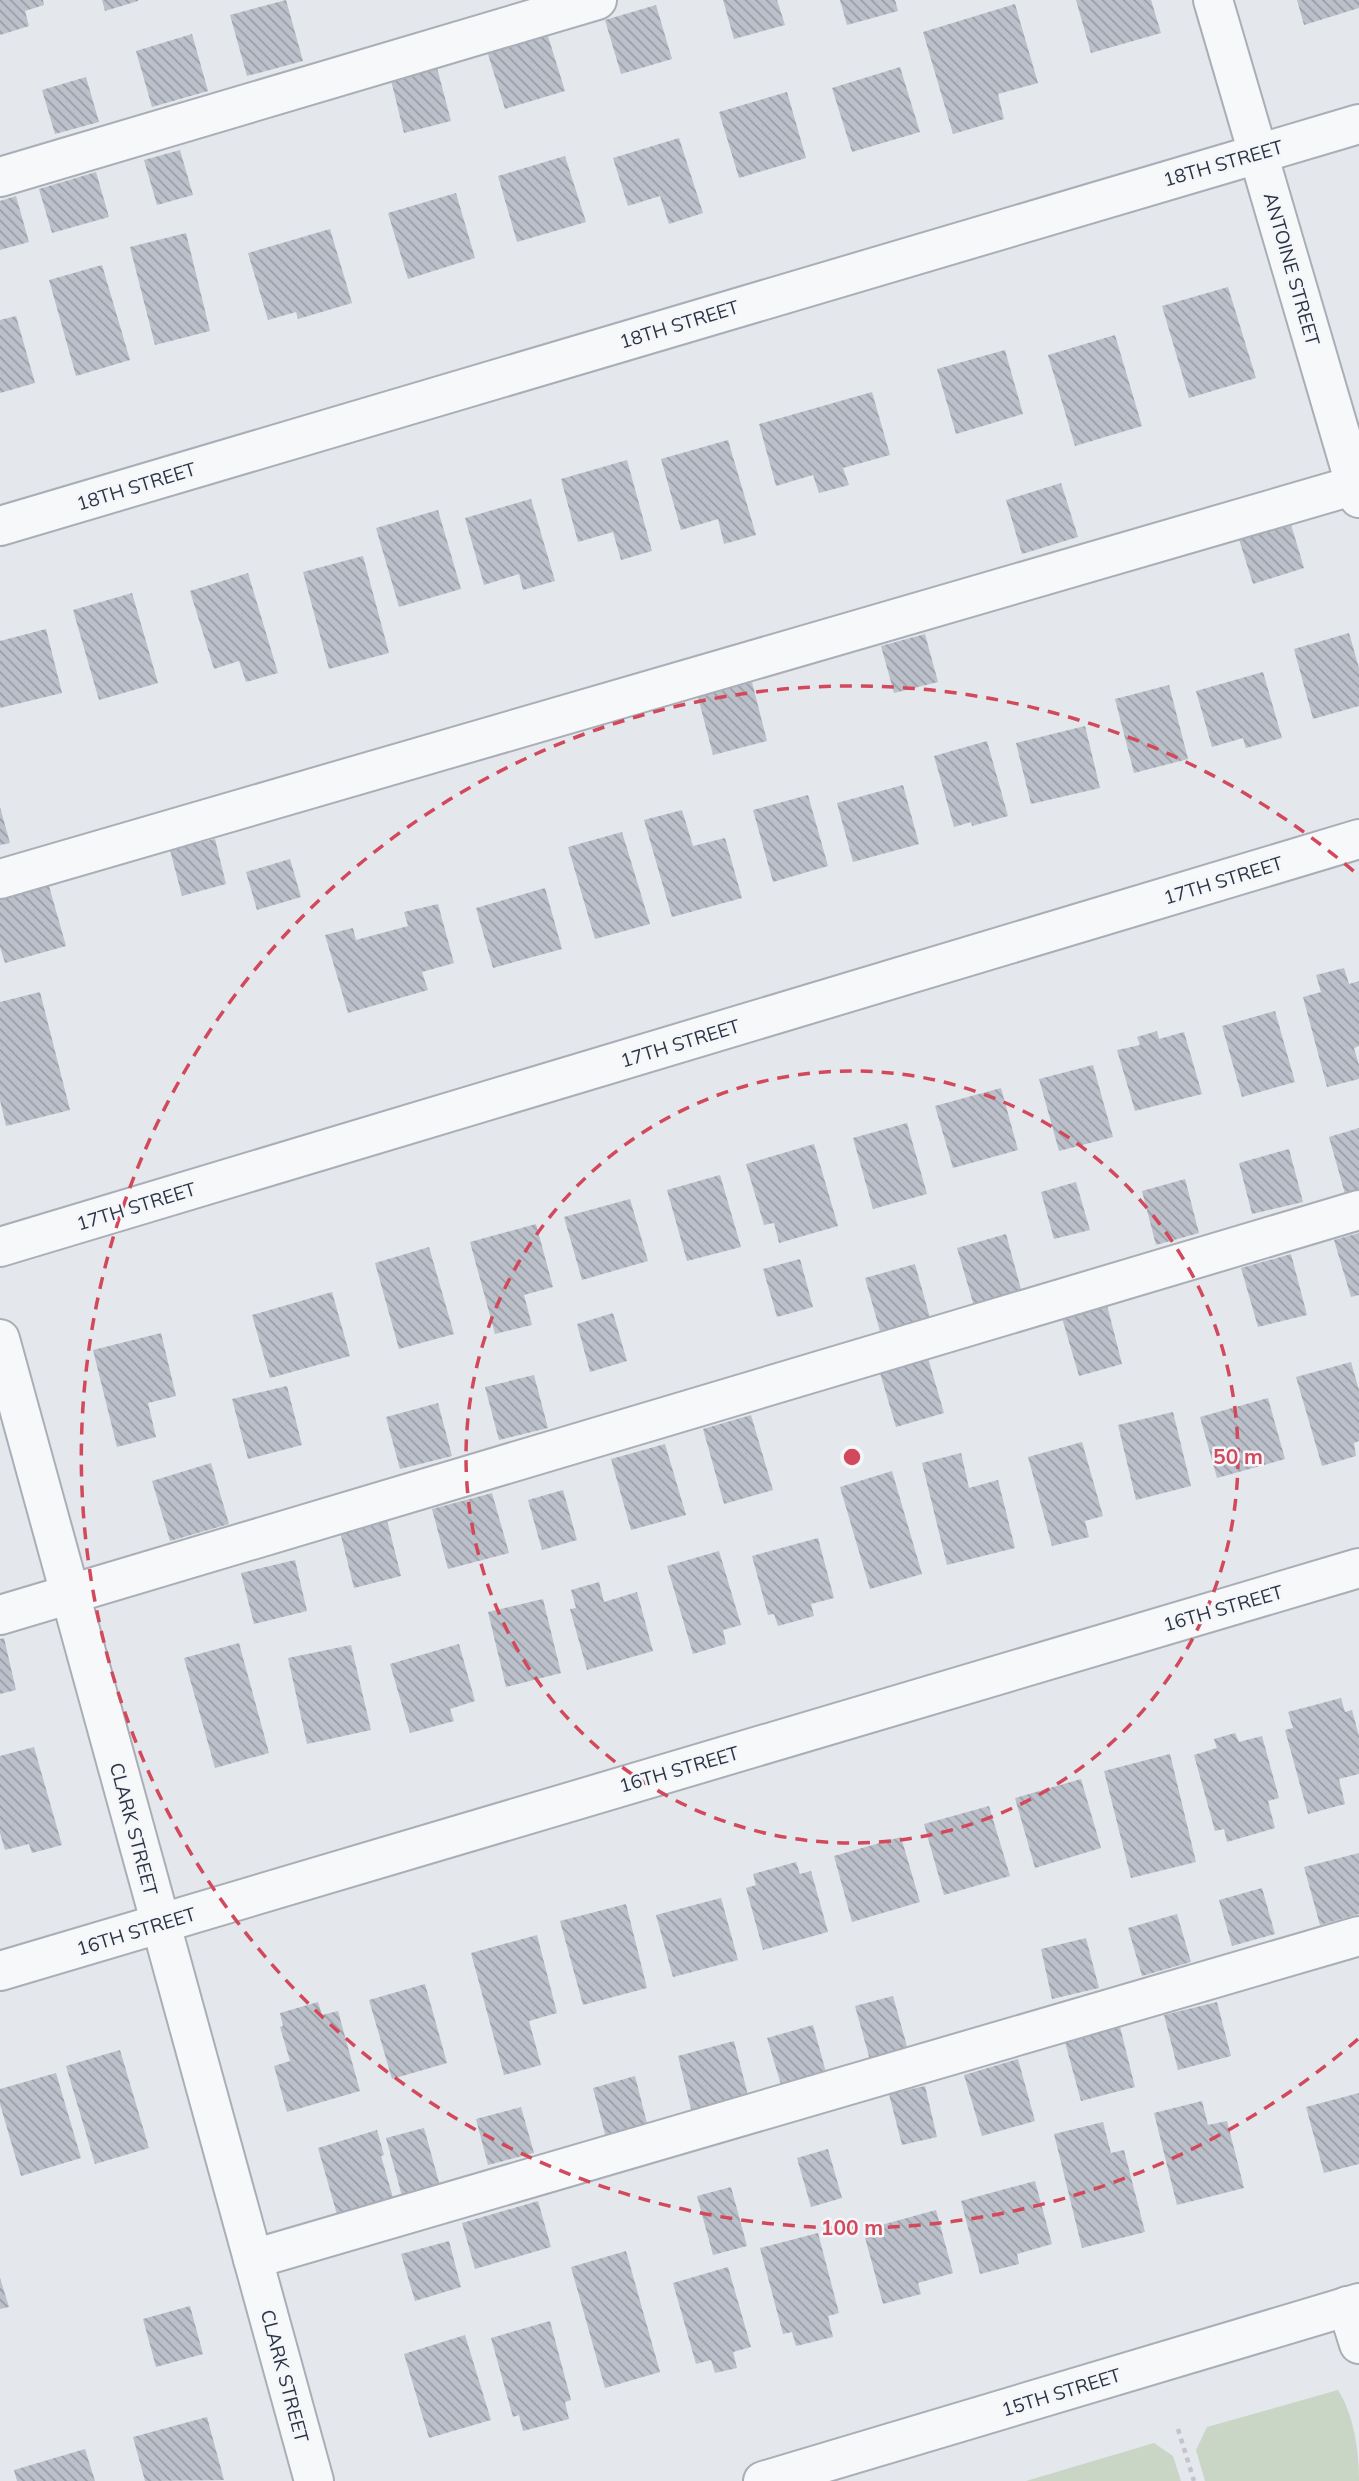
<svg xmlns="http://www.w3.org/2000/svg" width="1359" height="2481" viewBox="0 0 1359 2481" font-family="Mulish,sans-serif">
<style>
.grass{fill:#c9d6c5}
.building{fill:url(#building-back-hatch)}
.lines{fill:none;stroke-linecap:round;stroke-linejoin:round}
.minor-casing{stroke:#a9aeb7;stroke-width:42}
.path{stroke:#c2c5cb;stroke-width:4.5;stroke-dasharray:5 5;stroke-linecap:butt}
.minor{stroke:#f7f8fa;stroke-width:38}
.ring{fill:none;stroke:#d1495b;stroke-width:3.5;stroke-dasharray:12 9}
.labels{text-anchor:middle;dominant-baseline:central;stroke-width:5;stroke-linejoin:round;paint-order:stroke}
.street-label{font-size:19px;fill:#2b3445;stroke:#f4f6f9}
.centre{fill:#d1495b;stroke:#f4f6f9;stroke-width:3.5}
.ring-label{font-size:21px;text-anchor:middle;font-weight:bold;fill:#d1495b;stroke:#f4f6f9;stroke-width:5;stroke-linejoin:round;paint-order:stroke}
</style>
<defs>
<pattern id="building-back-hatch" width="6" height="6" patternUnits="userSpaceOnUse" patternTransform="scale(1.75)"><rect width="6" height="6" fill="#bbc0ca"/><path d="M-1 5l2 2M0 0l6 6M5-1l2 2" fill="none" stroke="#989da6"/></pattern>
</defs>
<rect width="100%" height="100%" fill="#e4e7ec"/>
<!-- grass -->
<g class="grass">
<path d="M1338,2390C1354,2414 1359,2453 1359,2481H1205L1196,2450L1207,2427Z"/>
<polygon points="1154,2443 1173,2456 1181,2481 1026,2481"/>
</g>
<!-- building -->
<g class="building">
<polygon points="0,0 43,0 44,5 25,11 29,26 0,35"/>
<polygon points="102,0 138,0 138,1 105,11"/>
<polygon points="286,0 303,61 247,76 230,15"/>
<polygon points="723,0 777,0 785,25 734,39"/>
<polygon points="840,0 895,0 898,11 847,25"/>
<polygon points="1076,0 1151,0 1161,33 1091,53"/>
<polygon points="1297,0 1359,0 1359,8 1304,25"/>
<polygon points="1015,4 1038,83 998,94 1004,119 953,134 923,32"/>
<polygon points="656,5 672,59 621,74 605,20"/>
<polygon points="547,33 565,91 505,109 487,51"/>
<polygon points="192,34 208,91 152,107 136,51"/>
<polygon points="436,64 451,121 404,133 390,76"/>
<polygon points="900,67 920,132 852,152 832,88"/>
<polygon points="86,77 99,122 55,134 42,90"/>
<polygon points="787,92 806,158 739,178 719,112"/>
<polygon points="679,138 703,213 669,224 660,196 628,206 613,158"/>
<polygon points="180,150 193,195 157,205 144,160"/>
<polygon points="565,156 586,222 517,242 498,176"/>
<polygon points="96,172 109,217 52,233 39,189"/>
<polygon points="456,193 475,258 408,279 388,213"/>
<polygon points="16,196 29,242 0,250 0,201"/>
<polygon points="330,229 352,303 298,319 296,312 268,320 248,253"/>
<polygon points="186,233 210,331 155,345 130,247"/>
<polygon points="102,265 130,360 76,376 49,280"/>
<polygon points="1228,287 1256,378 1189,398 1162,306"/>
<polygon points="16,316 35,383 0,393 0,320"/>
<polygon points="1115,335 1142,426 1075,446 1048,355"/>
<polygon points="1005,350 1023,414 956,434 937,369"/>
<polygon points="872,392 890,455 843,468 849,485 819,493 813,475 776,486 759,424"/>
<polygon points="728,440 756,535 724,544 718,519 681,530 661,459"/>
<polygon points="627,460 652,551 621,560 613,532 578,542 561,479"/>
<polygon points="1061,483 1078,537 1022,554 1006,500"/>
<polygon points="531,499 555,581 523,590 519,574 484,585 465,518"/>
<polygon points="438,510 461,589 399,607 376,528"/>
<polygon points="1290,521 1304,568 1253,584 1238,536"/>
<polygon points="363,556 389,653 329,669 303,572"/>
<polygon points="248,573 278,673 246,682 239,661 214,669 190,591"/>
<polygon points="132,593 158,683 99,700 73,610"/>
<polygon points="46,629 62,693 0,708 0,641"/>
<polygon points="1349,633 1359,668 1359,706 1313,719 1294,649"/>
<polygon points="925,634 938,682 894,693 881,646"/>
<polygon points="1263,672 1282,738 1246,748 1243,738 1212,747 1196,691"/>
<polygon points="752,682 767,741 713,755 698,697"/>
<polygon points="1169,685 1188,759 1134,773 1115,699"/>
<polygon points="1085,726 1100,788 1031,804 1016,743"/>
<polygon points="987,741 1008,816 972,826 971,822 954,827 934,756"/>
<polygon points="903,785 919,844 853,862 837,803"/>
<polygon points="808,795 828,866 773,882 753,810"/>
<polygon points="0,807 10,843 0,845"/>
<polygon points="682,810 693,846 725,838 742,898 672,917 644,820"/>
<polygon points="622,832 650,924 595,939 568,847"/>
<polygon points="215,839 226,884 182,896 170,850"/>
<polygon points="290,859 301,897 257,910 246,872"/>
<polygon points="49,886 66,946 5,963 0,947 0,900"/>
<polygon points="545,888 562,949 493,968 476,908"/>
<polygon points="438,904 454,963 422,972 428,990 348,1013 325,935 353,928 356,940 408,926 404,912"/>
<polygon points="1344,968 1349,984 1359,981 1359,1046 1354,1048 1359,1065 1359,1079 1327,1087 1303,997 1321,992 1316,975"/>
<polygon points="40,992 70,1110 6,1126 0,1100 0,1002"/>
<polygon points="1275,1011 1295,1082 1242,1097 1222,1026"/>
<polygon points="1157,1031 1159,1039 1184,1032 1202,1094 1135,1111 1117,1050 1140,1045 1137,1037"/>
<polygon points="1093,1065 1113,1137 1059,1151 1039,1079"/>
<polygon points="1001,1088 1018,1150 953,1168 935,1106"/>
<polygon points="907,1123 927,1194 873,1209 853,1138"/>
<polygon points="1359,1128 1359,1190 1345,1194 1329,1137"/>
<polygon points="814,1144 838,1226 779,1243 774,1223 764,1225 746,1164"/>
<polygon points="1289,1149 1303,1202 1252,1214 1239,1163"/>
<polygon points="720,1175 741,1247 687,1261 667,1190"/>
<polygon points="1185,1179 1199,1233 1156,1245 1142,1191"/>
<polygon points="1076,1182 1090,1230 1054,1239 1041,1192"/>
<polygon points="630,1199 648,1261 582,1280 564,1217"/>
<polygon points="536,1224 553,1287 524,1295 532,1325 495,1334 470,1242"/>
<polygon points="1359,1233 1359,1295 1351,1297 1334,1240"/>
<polygon points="1006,1234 1022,1293 974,1306 957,1248"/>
<polygon points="429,1247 454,1334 399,1349 375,1263"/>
<polygon points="1291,1254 1307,1315 1258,1327 1241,1268"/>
<polygon points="800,1259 813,1307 777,1317 763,1269"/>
<polygon points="915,1264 930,1318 880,1331 865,1278"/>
<polygon points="332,1292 350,1356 270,1378 252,1315"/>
<polygon points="1107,1305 1122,1364 1079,1376 1062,1318"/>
<polygon points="613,1313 627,1361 590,1372 577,1324"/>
<polygon points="161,1333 176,1396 148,1403 156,1437 117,1447 93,1350"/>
<polygon points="928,1358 944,1413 896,1427 880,1373"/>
<polygon points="1351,1362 1359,1390 1359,1441 1354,1443 1356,1456 1322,1466 1296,1377"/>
<polygon points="534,1375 548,1428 499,1440 485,1387"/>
<polygon points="287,1386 302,1445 248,1459 232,1399"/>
<polygon points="1268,1398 1285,1459 1217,1478 1200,1417"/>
<polygon points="438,1403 452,1456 400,1469 386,1417"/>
<polygon points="1173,1412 1191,1486 1136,1500 1118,1425"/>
<polygon points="751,1415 773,1490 724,1504 703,1429"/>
<polygon points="1082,1442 1103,1516 1085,1521 1089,1537 1052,1546 1028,1457"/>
<polygon points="665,1444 686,1515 631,1530 611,1459"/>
<polygon points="961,1453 969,1488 998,1480 1015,1548 947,1565 922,1463"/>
<polygon points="211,1463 229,1524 170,1541 152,1481"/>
<polygon points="892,1471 922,1574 870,1589 840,1487"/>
<polygon points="563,1490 577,1540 542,1550 528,1500"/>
<polygon points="492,1493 509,1553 448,1569 432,1509"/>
<polygon points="387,1520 401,1576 354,1588 340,1532"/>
<polygon points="818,1538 834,1598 811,1604 814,1616 778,1626 774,1614 768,1615 752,1556"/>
<polygon points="719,1551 741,1625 723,1630 726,1644 693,1654 667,1566"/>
<polygon points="295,1560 307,1611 254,1624 241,1573"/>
<polygon points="599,1582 604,1602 637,1592 653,1651 587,1670 570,1609 576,1608 571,1590"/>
<polygon points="543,1599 561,1673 506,1687 488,1612"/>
<polygon points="4,1638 16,1690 0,1694 0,1639"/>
<polygon points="239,1643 269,1753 215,1768 184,1658"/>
<polygon points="459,1644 475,1701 450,1709 454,1721 410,1733 390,1664"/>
<polygon points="351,1645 371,1730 307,1744 288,1658"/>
<polygon points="1341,1698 1345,1712 1352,1710 1359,1736 1359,1774 1339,1779 1345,1804 1308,1814 1285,1730 1293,1728 1288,1712"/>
<polygon points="1235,1733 1239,1742 1262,1736 1279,1798 1268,1801 1275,1828 1227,1842 1224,1829 1215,1831 1194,1755 1217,1748 1214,1739"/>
<polygon points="34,1747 62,1845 32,1853 29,1844 5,1850 0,1833 0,1756"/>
<polygon points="1170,1754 1196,1862 1131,1878 1104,1771"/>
<polygon points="1081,1779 1101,1848 1035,1868 1015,1798"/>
<polygon points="989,1806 1010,1876 944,1895 924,1824"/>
<polygon points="901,1837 920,1902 852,1922 834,1856"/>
<polygon points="1359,1853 1359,1914 1320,1925 1304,1867"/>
<polygon points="796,1862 800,1874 811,1871 828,1932 763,1950 746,1888 756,1885 753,1874"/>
<polygon points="1262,1888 1275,1934 1232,1946 1219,1900"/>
<polygon points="721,1898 738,1960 673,1977 656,1915"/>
<polygon points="626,1904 647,1988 583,2005 560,1921"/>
<polygon points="1177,1914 1191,1962 1142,1976 1128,1928"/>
<polygon points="537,1935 557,2013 529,2021 541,2065 504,2075 471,1953"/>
<polygon points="1086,1938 1099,1988 1052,1999 1041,1949"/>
<polygon points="425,1984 447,2063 392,2079 369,2000"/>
<polygon points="893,1996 908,2050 870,2060 855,2006"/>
<polygon points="318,2002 322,2015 338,2011 360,2091 287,2112 274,2066 290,2061 280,2027 283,2026 280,2013"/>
<polygon points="1217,2002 1231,2056 1178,2070 1164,2015"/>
<polygon points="813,2025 827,2076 782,2088 767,2038"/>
<polygon points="1120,2027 1135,2087 1081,2101 1065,2042"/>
<polygon points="734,2041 749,2099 692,2113 678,2056"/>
<polygon points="120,2050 149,2148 95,2164 66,2066"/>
<polygon points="1018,2059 1035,2121 982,2136 964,2075"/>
<polygon points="56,2073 81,2158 21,2176 0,2104 0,2089"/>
<polygon points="635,2076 648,2127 606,2138 593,2088"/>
<polygon points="925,2086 937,2137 902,2145 889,2094"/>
<polygon points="1359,2093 1359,2164 1324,2173 1306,2107"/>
<polygon points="1202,2101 1208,2125 1227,2121 1244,2188 1177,2205 1154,2113"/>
<polygon points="521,2107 534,2153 488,2165 476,2119"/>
<polygon points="1103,2122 1111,2153 1124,2150 1145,2232 1082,2248 1054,2134"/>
<polygon points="424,2128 440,2186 402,2196 386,2138"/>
<polygon points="377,2130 384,2155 381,2156 394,2201 338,2218 318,2148"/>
<polygon points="828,2149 842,2198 811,2207 797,2158"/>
<polygon points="1035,2181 1052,2244 1017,2254 1019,2264 980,2274 961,2201"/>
<polygon points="731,2187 747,2246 713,2255 697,2196"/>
<polygon points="538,2201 551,2247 475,2269 462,2223"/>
<polygon points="936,2210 953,2273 918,2283 921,2294 883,2304 863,2230"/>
<polygon points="818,2233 839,2313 828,2316 833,2337 796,2346 792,2332 783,2334 760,2248"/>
<polygon points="449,2241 461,2287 415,2301 401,2254"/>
<polygon points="626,2251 660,2372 605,2388 571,2267"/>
<polygon points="728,2267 751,2347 733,2352 737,2368 715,2373 711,2360 696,2364 673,2283"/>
<polygon points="0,2278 9,2307 0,2309"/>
<polygon points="190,2306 203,2354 156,2367 143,2319"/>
<polygon points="550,2321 571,2400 565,2402 569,2419 523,2431 519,2415 513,2417 491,2338"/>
<polygon points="465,2335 491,2420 429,2438 404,2354"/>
<polygon points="207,2417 224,2480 145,2481 133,2437"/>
<polygon points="85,2449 95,2481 17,2481 14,2470"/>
</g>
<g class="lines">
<!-- minor casing -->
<g class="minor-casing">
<g id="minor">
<polyline points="1213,0 1359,498"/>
<polyline points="0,177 597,0"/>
<polyline points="0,526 1359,124"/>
<polyline points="0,879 1359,484"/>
<polyline points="0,1247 1359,839"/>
<polyline points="0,1339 314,2481"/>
<polyline points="0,1615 1359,1210"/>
<polyline points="0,1971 1359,1568"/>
<polyline points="253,2259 1359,1936"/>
<polyline points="1347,2306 1359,2344"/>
<polyline points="763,2481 1359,2303"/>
</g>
</g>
<!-- path -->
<polyline class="path" points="1178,2429 1194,2481"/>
<!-- minor -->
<use href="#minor" class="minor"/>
</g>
<!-- distance rings -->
<g class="ring">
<circle cx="852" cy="1457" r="386"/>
<path d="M1358 2039A771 771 0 1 1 1358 875"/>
</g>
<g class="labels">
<!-- street labels -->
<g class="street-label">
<text transform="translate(1223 163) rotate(-16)">18TH STREET</text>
<text transform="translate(1292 269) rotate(74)">ANTOINE STREET</text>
<text transform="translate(679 324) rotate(-17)">18TH STREET</text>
<text transform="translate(136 486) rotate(-17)">18TH STREET</text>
<text transform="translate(1223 880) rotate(-17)">17TH STREET</text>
<text transform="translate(680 1043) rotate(-17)">17TH STREET</text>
<text transform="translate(136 1206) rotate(-17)">17TH STREET</text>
<text transform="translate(1223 1608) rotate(-16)">16TH STREET</text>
<text transform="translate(679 1769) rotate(-16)">16TH STREET</text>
<text transform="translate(134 1829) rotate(75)">CLARK STREET</text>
<text transform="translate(136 1931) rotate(-17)">16TH STREET</text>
<text transform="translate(285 2376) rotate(75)">CLARK STREET</text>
<text transform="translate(1061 2392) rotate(-17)">15TH STREET</text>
</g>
</g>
<circle cx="852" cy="1457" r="10" class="centre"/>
<g class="ring-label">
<text x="1238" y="1464">50 m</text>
<text x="852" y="2235">100 m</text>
</g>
</svg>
